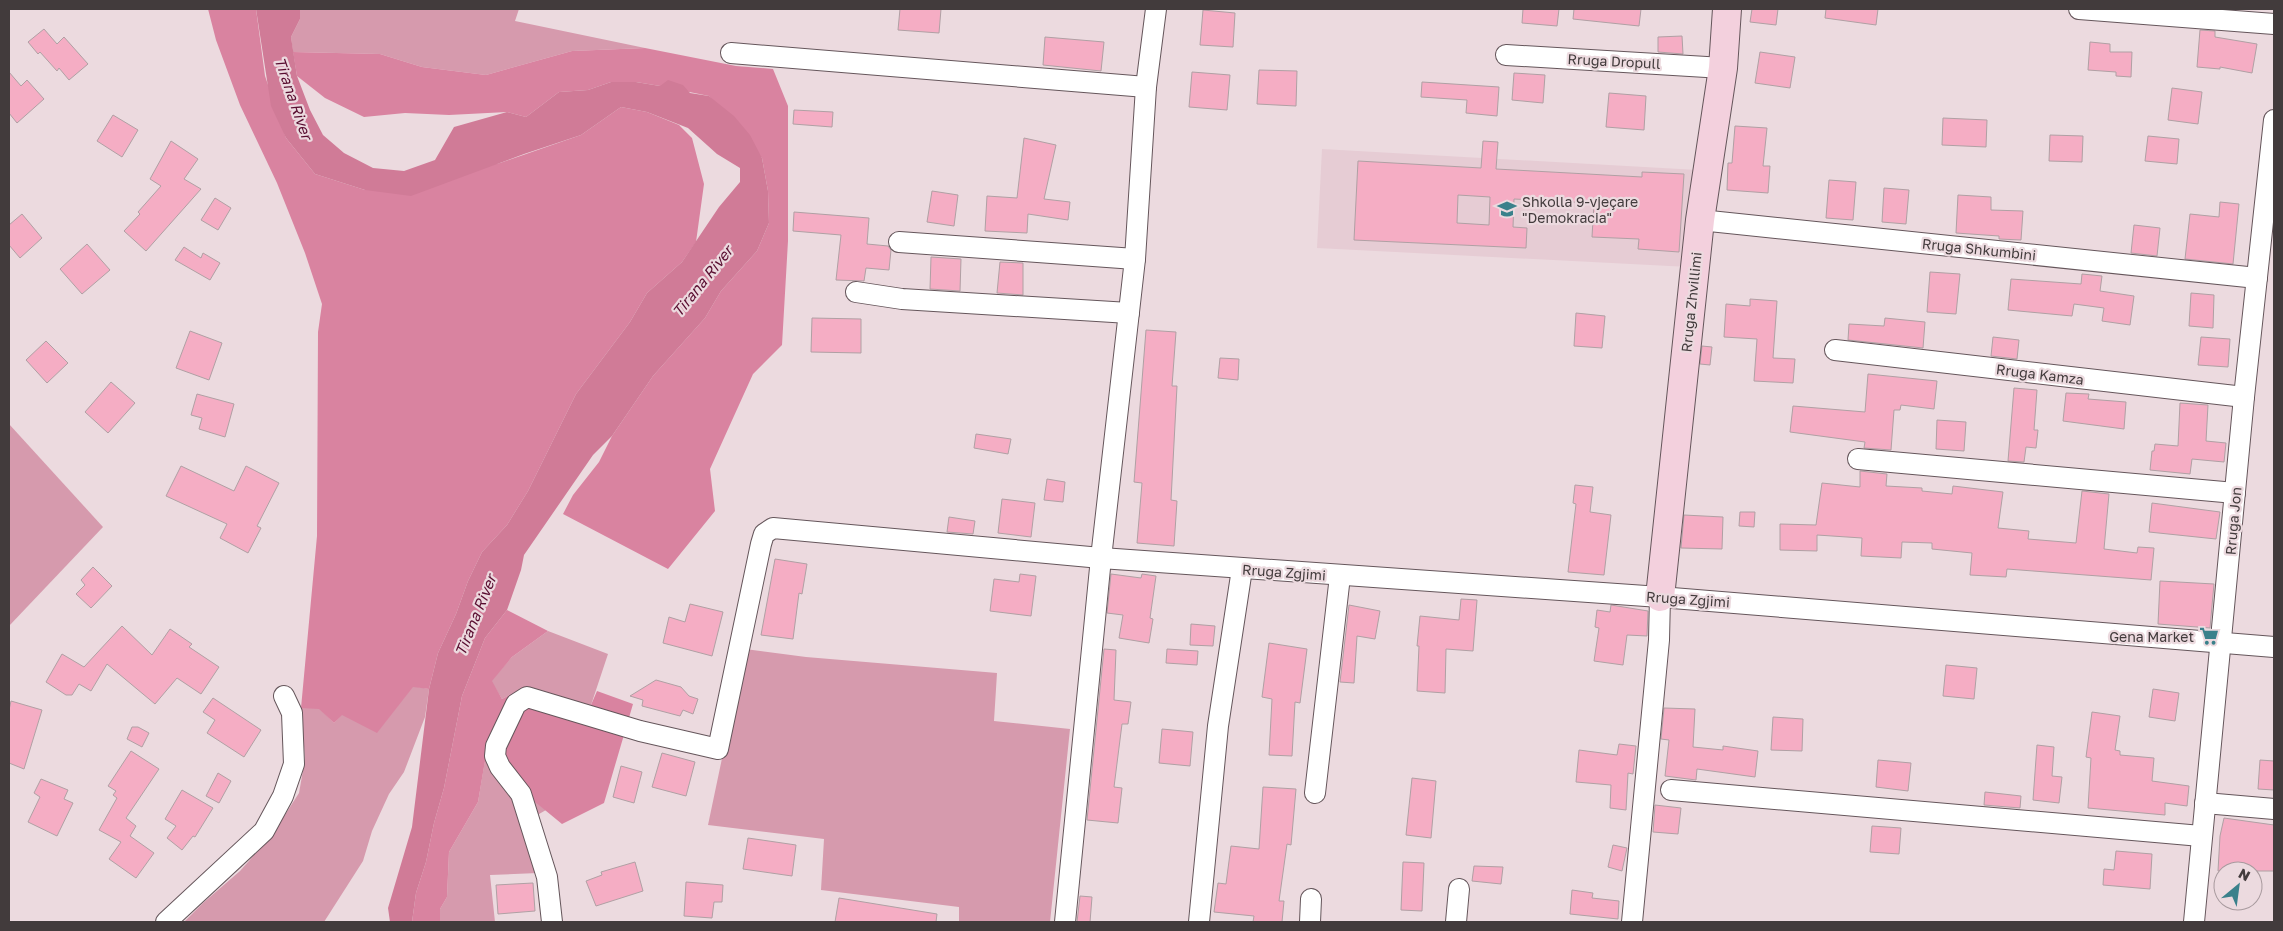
<svg xmlns="http://www.w3.org/2000/svg" width="2283" height="931" viewBox="0 0 2283 931" font-family="'Golos Text',sans-serif">
<style>
.built{fill:#e6ccd4}
.green{fill:#d69aad}
.forest{fill:#d983a0}
.water{fill:#d07b97}
.building{fill:#f5adc4;stroke:#b0a0a4;fill-rule:evenodd}
.lines{fill:none;stroke-linecap:round;stroke-linejoin:round}
.street-casing{stroke:#65565b;stroke-width:22}
.secondary-casing{stroke:#65565b;stroke-width:30}
.street{stroke:#fff;stroke-width:20}
.secondary{stroke:#f3d0dd;stroke-width:28}
.labels{text-anchor:middle;dominant-baseline:central;stroke-width:4.5;stroke-linejoin:round;paint-order:stroke}
.street-label{font-size:14px;fill:#423b3c;stroke:#ecdadf}
.poi-label{font-size:14px;fill:#423b3c;stroke:#ecdadf;text-anchor:start}
.water-label{font-size:15px;font-style:italic;fill:#590d30;stroke:#ecdadf}
</style>
<rect width="100%" height="100%" fill="#ecdadf"/>
<!-- built -->
<polygon class="built" points="1322,149 1698,170 1689,267 1317,248"/>
<!-- green -->
<g class="green">
<polygon points="300,9 519,9 515,21 645,48 572,51 486,75 422,67 380,54 293,52 291,37 300,19"/>
<polygon points="9,424 103,527 9,626"/>
<polygon points="548,631 608,654 591,705 534,691 517,691 502,699 491,681 512,657"/>
<polygon points="745,649 806,657 997,673 994,721 1070,729 1050,922 959,922 959,907 821,890 824,839 708,825"/>
<polygon points="413,686 429,689 425,717 404,772 389,794 372,831 363,861 324,922 184,922 203,903 240,871 272,835 299,793 305,759 301,708 319,708 334,723 342,714 377,732"/>
<polygon points="485,760 546,810 520,825 538,873 490,875 495,922 440,922 440,909 447,897 449,852 478,802"/>
</g>
<!-- forest -->
<g class="forest">
<polygon points="208,9 256,9 265,76 286,138 315,174 365,190 500,163 581,135 621,107 647,112 679,125 692,138 704,184 696,242 682,262 647,293 630,322 576,394 528,491 507,525 482,552 468,581 456,614 438,653 429,689 413,687 377,733 342,715 334,723 319,709 301,708 317,536 318,332 322,304 305,253 277,183 240,105 216,40"/>
<polygon points="645,48 736,66 773,69 788,106 788,241 782,345 753,374 710,469 715,511 668,569 563,514 573,495 599,462 612,436 653,376 705,318 721,291 757,251 769,223 768,191 762,158 709,96 660,86 636,82 611,82 588,90 559,92 526,117 507,112 449,115 405,113 364,117 325,98 297,76 293,52 380,54 422,67 486,75 572,51"/>
<polygon points="507,610 548,631 512,657 492,681 502,699 517,691 534,691 591,705 597,691 633,704 604,803 562,824 485,761 478,802 449,852 447,897 440,909 440,922 412,922 416,893 426,862 434,823 444,788 462,696 485,638"/>
</g>
<!-- water -->
<polygon class="water" points="256,9 300,9 300,19 291,37 297,76 310,110 323,135 344,153 373,168 404,171 435,160 454,127 507,112 526,117 559,92 588,90 611,82 636,82 660,86 668,80 683,85 690,93 709,96 734,116 750,135 762,158 768,191 769,223 757,251 721,291 705,318 653,376 612,436 593,455 524,555 521,570 507,610 485,638 462,696 444,788 434,823 426,862 416,893 412,922 390,922 388,908 412,827 429,689 438,653 456,614 468,581 482,552 507,525 528,491 576,394 630,322 647,293 682,262 719,207 740,182 740,168 717,154 688,128 647,112 621,107 581,135 524,154 411,196 365,190 315,174 286,138 271,106"/>
<!-- building -->
<g class="building">
<polygon points="900,9 941,9 939,33 898,30"/>
<polygon points="1523,9 1559,9 1557,26 1522,23"/>
<polygon points="1574,9 1641,9 1639,26 1573,19"/>
<polygon points="1752,9 1778,9 1776,25 1750,22"/>
<polygon points="1826,9 1878,9 1876,25 1825,18"/>
<polygon points="1203,10 1235,13 1233,47 1200,45"/>
<polygon points="44,29 57,44 64,37 88,64 69,80 59,68 57,71 40,52 38,54 28,42"/>
<polygon points="2200,30 2215,31 2215,37 2257,44 2252,73 2220,67 2220,69 2197,67"/>
<polygon points="1682,36 1683,54 1658,52 1658,37"/>
<polygon points="1045,37 1104,42 1101,71 1043,65"/>
<polygon points="2090,42 2110,44 2110,52 2132,52 2131,77 2116,76 2116,72 2088,70"/>
<polygon points="1760,52 1795,57 1790,88 1755,83"/>
<polygon points="1259,70 1297,71 1296,106 1257,104"/>
<polygon points="9,72 21,86 27,80 44,99 17,123 9,113"/>
<polygon points="1192,72 1230,75 1227,110 1189,107"/>
<polygon points="1514,73 1545,75 1543,103 1512,100"/>
<polygon points="1422,82 1499,87 1497,116 1466,113 1467,100 1421,97"/>
<polygon points="2172,88 2202,92 2198,124 2168,120"/>
<polygon points="1609,93 1646,96 1644,130 1606,127"/>
<polygon points="794,110 833,112 832,127 793,124"/>
<polygon points="113,115 138,130 122,157 97,141"/>
<polygon points="1943,118 1987,120 1986,147 1942,145"/>
<polygon points="1735,126 1767,128 1763,166 1770,166 1768,193 1727,190 1728,163 1732,163"/>
<polygon points="2050,135 2083,136 2082,162 2049,161"/>
<polygon points="2148,136 2179,139 2177,164 2145,161"/>
<polygon points="1024,138 1056,145 1044,199 1070,202 1068,220 1028,214 1027,233 985,231 987,196 1017,198"/>
<polygon points="171,141 198,159 184,179 201,189 146,251 124,231 140,214 138,212 161,186 150,179"/>
<path d="M1483,141L1498,142L1496,169L1642,177V172L1684,174L1679,252L1638,249L1639,239L1592,237L1594,203L1514,199L1513,227L1527,228L1526,248L1354,240L1358,161L1481,168ZM1458,195L1490,197L1489,225L1457,223Z"/>
<polygon points="1829,180 1856,182 1853,220 1826,218"/>
<polygon points="1884,188 1909,190 1906,224 1882,222"/>
<polygon points="932,191 958,195 954,226 927,222"/>
<polygon points="1958,195 1991,197 1991,210 2023,211 2021,240 1999,239 1999,236 1956,233"/>
<polygon points="215,198 231,208 218,230 201,220"/>
<polygon points="2220,202 2239,204 2233,264 2185,259 2190,214 2219,217"/>
<polygon points="794,212 869,218 867,244 888,246 891,250 889,270 866,268 864,281 836,280 841,235 793,231"/>
<polygon points="22,214 42,238 20,258 9,245 9,225"/>
<polygon points="2134,225 2160,228 2157,256 2131,253"/>
<polygon points="87,244 110,270 82,294 60,269"/>
<polygon points="184,247 201,258 203,253 220,263 210,280 175,260"/>
<polygon points="931,257 961,259 960,291 930,289"/>
<polygon points="1000,262 1023,263 1023,295 997,293"/>
<polygon points="1930,272 1960,274 1956,314 1927,312"/>
<polygon points="2082,274 2102,276 2100,291 2134,296 2130,325 2102,321 2104,308 2074,304 2072,316 2008,310 2011,279 2081,284"/>
<polygon points="2191,293 2214,295 2213,328 2189,326"/>
<polygon points="1750,299 1777,301 1773,358 1795,359 1793,383 1754,381 1757,339 1724,337 1726,304 1750,306"/>
<polygon points="1576,313 1605,316 1602,348 1574,346"/>
<polygon points="812,318 861,319 861,353 811,352"/>
<polygon points="1885,318 1925,322 1923,348 1848,340 1849,324 1884,326"/>
<polygon points="1146,330 1176,332 1172,386 1177,386 1171,500 1177,501 1174,546 1137,543 1142,483 1134,482"/>
<polygon points="190,331 222,343 209,380 176,368"/>
<polygon points="1993,337 2019,340 2017,359 1991,356"/>
<polygon points="2201,337 2230,339 2228,367 2198,365"/>
<polygon points="46,341 68,363 47,383 26,360"/>
<polygon points="1702,346 1712,347 1710,365 1700,364"/>
<polygon points="1220,358 1239,359 1238,380 1218,378"/>
<polygon points="1868,374 1937,381 1934,409 1901,405 1900,410 1894,410 1891,450 1864,448 1865,442 1790,432 1793,406 1865,412"/>
<polygon points="111,382 135,403 108,433 85,412"/>
<polygon points="2014,388 2037,390 2034,430 2038,430 2036,448 2026,447 2024,462 2008,461"/>
<polygon points="2066,393 2089,394 2088,399 2126,402 2124,429 2063,421"/>
<polygon points="197,394 234,404 225,437 199,429 202,418 191,415"/>
<polygon points="2180,403 2208,405 2206,441 2226,443 2224,462 2192,459 2190,474 2150,470 2152,451 2154,451 2155,444 2178,446"/>
<polygon points="1937,420 1966,422 1964,451 1936,449"/>
<polygon points="976,434 1011,439 1008,454 974,448"/>
<polygon points="181,466 234,491 246,466 279,483 257,526 261,528 248,553 220,538 227,524 166,496"/>
<polygon points="1860,471 1887,474 1886,486 1922,488 1922,491 1952,494 1953,486 2003,492 1998,528 2029,531 2028,539 2076,543 2082,491 2109,494 2104,549 2137,553 2138,547 2154,548 2151,580 2007,569 2006,577 1970,575 1972,553 1932,549 1932,543 1902,542 1901,558 1861,556 1862,538 1817,535 1817,551 1780,550 1780,524 1816,525 1822,483 1860,487"/>
<polygon points="1047,479 1065,482 1063,502 1044,500"/>
<polygon points="1575,485 1593,487 1590,512 1611,515 1604,575 1568,572 1576,504 1573,503"/>
<polygon points="1002,499 1035,503 1031,537 998,533"/>
<polygon points="2152,503 2220,512 2216,539 2149,532"/>
<polygon points="1740,512 1755,512 1754,527 1739,526"/>
<polygon points="1684,515 1723,517 1722,549 1681,548"/>
<polygon points="949,517 975,521 973,534 947,532"/>
<polygon points="775,559 807,564 802,594 799,593 793,639 761,635"/>
<polygon points="93,567 112,586 91,608 76,594 85,585 81,580"/>
<polygon points="1020,574 1036,576 1031,616 990,611 994,579 1019,582"/>
<polygon points="1111,574 1141,578 1142,574 1156,576 1150,618 1153,619 1149,643 1119,638 1123,615 1107,613"/>
<polygon points="2160,581 2214,584 2210,628 2158,624"/>
<polygon points="1461,599 1477,600 1473,651 1446,649 1445,693 1417,691 1419,646 1417,646 1420,616 1459,620"/>
<polygon points="690,604 723,612 712,656 663,643 669,617 685,622"/>
<polygon points="1349,605 1380,611 1375,639 1357,636 1354,683 1340,682"/>
<polygon points="1611,605 1648,611 1647,636 1627,635 1623,665 1594,661 1599,628 1595,627 1597,610 1610,612"/>
<polygon points="1191,624 1215,626 1213,646 1190,645"/>
<polygon points="122,626 152,655 170,629 192,644 189,647 219,667 201,694 177,678 155,704 107,664 91,691 79,684 72,695 66,695 46,682 62,654 84,667"/>
<polygon points="1269,643 1307,649 1300,703 1295,702 1292,756 1269,755 1272,699 1262,697"/>
<polygon points="1104,649 1116,650 1114,700 1131,702 1128,724 1122,724 1114,787 1122,788 1118,823 1087,820"/>
<polygon points="1167,649 1198,651 1197,665 1166,663"/>
<polygon points="1946,665 1977,668 1974,699 1943,696"/>
<polygon points="656,680 681,687 689,696 698,699 693,714 683,710 680,716 642,706 643,700 630,696"/>
<polygon points="2153,689 2179,693 2175,721 2149,717"/>
<polygon points="213,698 261,730 244,757 207,733 215,720 203,712"/>
<polygon points="11,701 42,710 24,769 9,763 9,710"/>
<polygon points="1664,708 1695,709 1693,747 1723,750 1723,746 1758,751 1755,777 1697,769 1696,780 1665,776 1669,740 1661,739"/>
<polygon points="2092,712 2120,716 2115,750 2120,751 2120,755 2154,758 2152,781 2189,786 2187,806 2165,803 2165,815 2088,808 2091,758 2086,757"/>
<polygon points="1773,717 1803,719 1802,751 1771,750"/>
<polygon points="132,727 138,727 149,733 142,747 127,739"/>
<polygon points="1162,729 1193,732 1190,766 1159,763"/>
<polygon points="1619,744 1636,746 1633,774 1628,773 1626,810 1610,808 1611,785 1576,782 1579,750 1617,755"/>
<polygon points="2037,745 2054,747 2052,776 2062,777 2059,803 2033,800"/>
<polygon points="131,751 159,769 126,818 136,826 130,836 154,853 136,878 109,859 121,842 99,830 117,798 113,795 116,791 108,786"/>
<polygon points="662,753 695,762 686,796 652,787"/>
<polygon points="1878,760 1911,763 1908,791 1876,787"/>
<polygon points="2260,760 2274,761 2274,790 2258,789"/>
<polygon points="621,766 642,772 634,803 613,797"/>
<polygon points="218,773 231,781 219,803 206,796"/>
<polygon points="1412,778 1436,781 1431,838 1406,835"/>
<polygon points="41,779 68,790 64,799 73,803 57,836 28,822 40,797 34,793"/>
<polygon points="1263,787 1296,789 1291,845 1287,844 1279,901 1284,901 1282,922 1253,922 1254,916 1214,912 1218,883 1226,884 1231,846 1259,849"/>
<polygon points="182,790 213,808 195,837 193,836 182,850 167,838 176,826 165,819"/>
<polygon points="1985,792 2021,796 2020,808 1984,805"/>
<polygon points="1655,805 1681,808 1678,834 1653,832"/>
<polygon points="2224,818 2274,825 2274,871 2218,871 2220,836"/>
<polygon points="1872,826 1901,828 1899,854 1870,852"/>
<polygon points="748,838 796,845 792,876 743,869"/>
<polygon points="1613,845 1627,848 1622,871 1608,867"/>
<polygon points="2116,851 2152,854 2150,889 2103,885 2104,869 2114,870"/>
<polygon points="635,862 643,891 596,906 586,881 602,875 601,872"/>
<polygon points="1403,862 1424,863 1422,911 1401,910"/>
<polygon points="1474,866 1503,867 1501,884 1472,881"/>
<polygon points="686,882 723,885 722,902 714,902 712,918 684,916"/>
<polygon points="533,883 535,911 498,914 496,885"/>
<polygon points="1572,890 1593,893 1592,898 1619,901 1618,919 1570,914"/>
<polygon points="1080,896 1092,897 1090,922 1077,922"/>
<polygon points="839,898 937,914 936,922 835,922"/>
</g>
<g class="lines">
<!-- street casing -->
<g class="street-casing">
<g id="street">
<polyline points="2079,9 2274,24"/>
<polyline points="731,53 1146,87"/>
<polyline points="1506,55 1723,68"/>
<polyline points="1700,220 2257,278"/>
<polyline points="899,242 1135,259"/>
<polyline points="856,292 902,299 1129,313"/>
<polyline points="1835,350 2244,397"/>
<polyline points="1858,459 2235,493"/>
<polyline points="1671,790 2201,836"/>
<polyline points="1315,793 1340,576"/>
<polyline points="2205,803 2274,809"/>
<polyline points="166,922 264,831 283,796 294,764 292,713 284,696"/>
<polyline points="552,922 547,877 521,794 500,767 495,756 496,746 516,704 527,697 640,731 718,749 761,544 764,534 773,528 1101,558 1660,597 2274,647"/>
<polyline points="1065,922 1101,558 1135,259 1146,87 1156,9"/>
<polyline points="1199,922 1218,726 1242,569"/>
<polyline points="1310,922 1311,899"/>
<polyline points="1456,922 1459,889"/>
<polyline points="1632,922 1659,640 1660,597"/>
<polyline points="2194,922 2244,397 2274,120"/>
</g>
</g>
<!-- secondary casing -->
<g class="secondary-casing">
<polyline id="secondary" points="1660,597 1700,220 1723,68 1727,9"/>
</g>
<!-- street -->
<use href="#street" class="street"/>
<!-- secondary -->
<use href="#secondary" class="secondary"/>
</g>
<!-- icons -->
<defs>
<g id="school-bare" transform="scale(1.5)"><path d="M0-5L7-2L0 1L-7-2ZM-4 1L0 2.5L4 1V4Q0 6-4 4Z" fill="#3a818b" stroke="#ecdadf" stroke-width="2.5" paint-order="stroke"/></g>
<g id="supermarket-bare" transform="scale(1.5)"><path d="M-6-5.5h2.5l.6 2H6L4.5 2H-2.5L-4.4-4H-6ZM-1.5 3.2a1.3 1.3 0 1 0 .1 0ZM3 3.2a1.3 1.3 0 1 0 .1 0Z" fill="#3a818b" stroke="#ecdadf" stroke-width="2.5" paint-order="stroke"/></g>
</defs>
<g fill-rule="evenodd">
<use href="#school-bare" x="1507" y="209"/>
<use href="#supermarket-bare" x="2209" y="636"/>
</g>
<g class="labels">
<!-- street labels -->
<g class="street-label">
<text transform="translate(1614 61) rotate(3)">Rruga Dropull</text>
<text transform="translate(1979 249) rotate(6)">Rruga Shkumbini</text>
<text transform="translate(1691 302) rotate(-84)">Rruga Zhvillimi</text>
<text transform="translate(2040 374) rotate(7)">Rruga Kamza</text>
<text transform="translate(2233 521) rotate(-85)">Rruga Jon</text>
<text transform="translate(1284 572) rotate(4)">Rruga Zgjimi</text>
<text transform="translate(1688 599) rotate(4)">Rruga Zgjimi</text>
</g>
<!-- poi labels -->
<g class="poi-label">
<text x="1522" y="201">Shkolla 9-vjeçare<tspan x="1522" dy="16">"Demokracia"</tspan></text>
<text x="2194" y="636" text-anchor="end">Gena Market</text>
</g>
<!-- water labels -->
<g class="water-label">
<text transform="translate(294 98) rotate(71)">Tirana River</text>
<text transform="translate(702 281) rotate(-51)">Tirana River</text>
<text transform="translate(475 615) rotate(-68)">Tirana River</text>
</g>
</g>
<!-- border -->
<rect width="2283" height="931" fill="none" stroke="#423b3c" stroke-width="20"/>
<!-- north arrow -->
<g transform="translate(2238 886) rotate(29)"><circle r="24" fill="#ecdadf" stroke="#a89a9e"/>
<path d="M0-4L9 19L0 12L-9 19Z" fill="#3a818b"/>
<text y="-8" font-size="14" font-weight="bold" text-anchor="middle" fill="#423b3c">N</text>
</g>
</svg>
